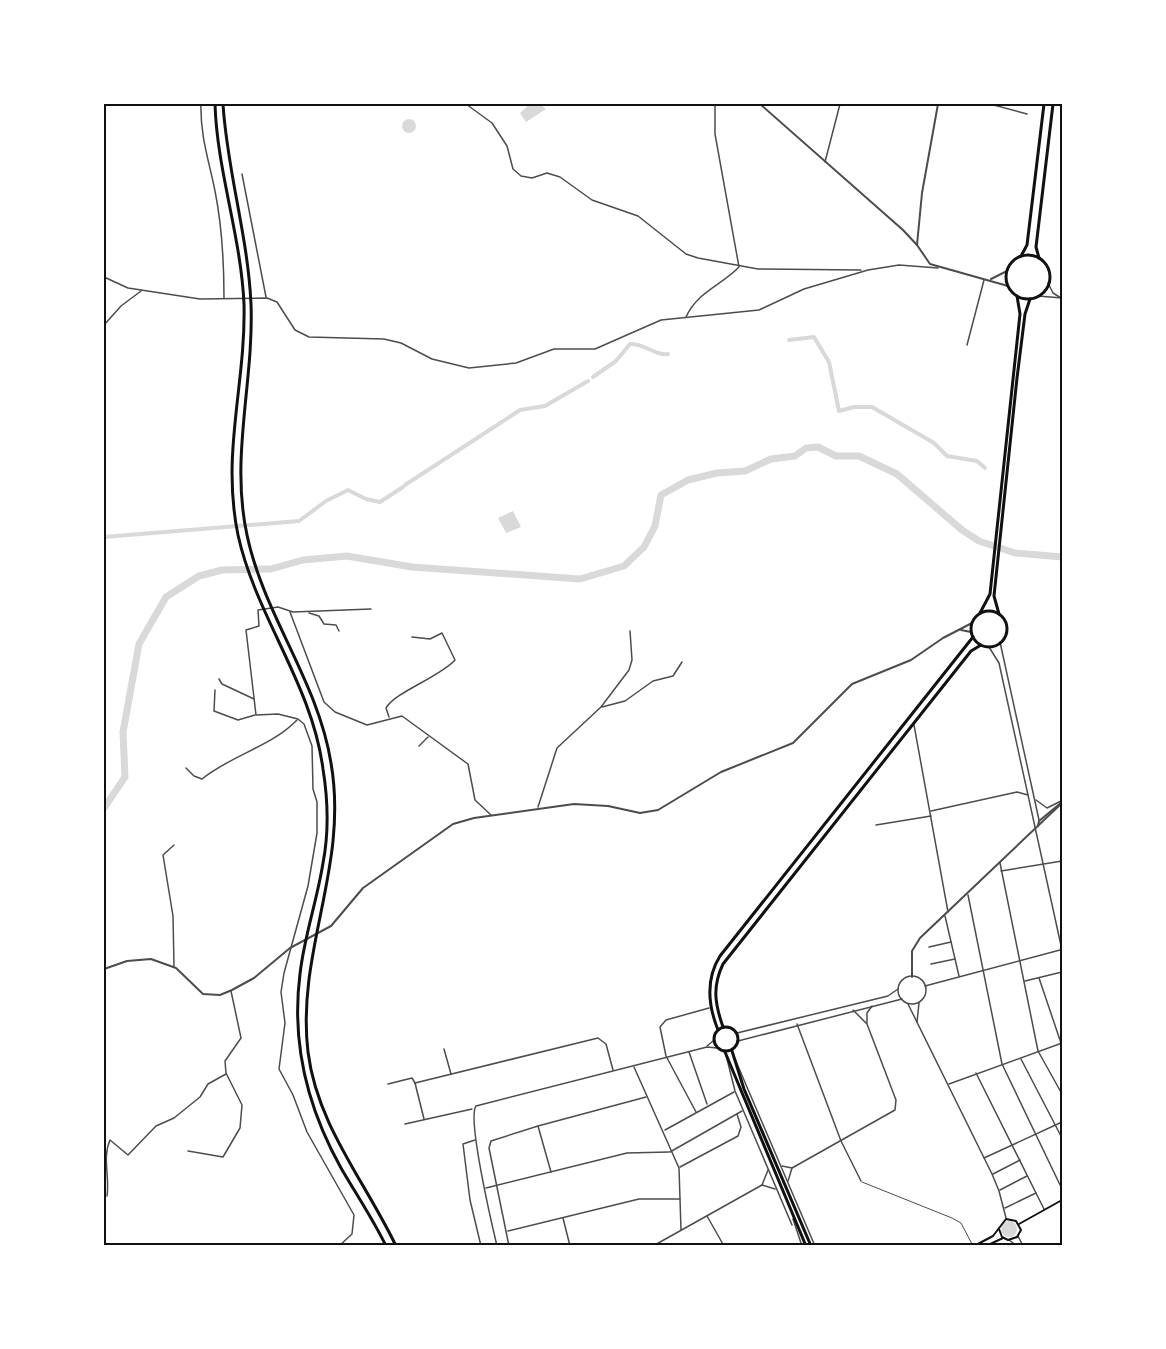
<svg xmlns="http://www.w3.org/2000/svg" width="1166" height="1349" viewBox="0 0 1166 1349" font-family="Arial,sans-serif">
<style>
.water{fill:#d9d9d9}
.lines{fill:none;stroke-linecap:round;stroke-linejoin:round}
.canal{stroke:#d9d9d9;stroke-width:4}
.river{stroke:#d9d9d9;stroke-width:7}
.service{stroke:#4c4c4c;stroke-width:1}
.pedestrian{stroke:#4c4c4c;stroke-width:1.5}
.minor{stroke:#4c4c4c;stroke-width:1.5}
.tertiary{stroke:#4c4c4c;stroke-width:2}
.secondary{stroke:#111;stroke-width:2}
.primary{stroke:#111;stroke-width:3}
.motorway{stroke:#111;stroke-width:3}
.neatline{fill:none;stroke:#111;stroke-width:2}
</style>
<rect width="100%" height="100%" fill="#fff"/>
<!-- water -->
<g class="water">
<polygon points="530,104 540,104 546,109 526,122 520,113"/>
<circle cx="409" cy="126" r="7"/>
<polygon points="513,511 521,527 506,533 498,518"/>
<circle cx="1009" cy="1229" r="8"/>
</g>
<g class="lines">
<!-- canal -->
<g class="canal">
<polyline points="789,340 814,337 829,362 839,411 854,407 872,407 934,443 947,456 977,461 985,468"/>
<path d="M593,377L616,361L630,344C644,343 655,356 668,354"/>
<polyline points="405,485 520,410 545,406 588,381"/>
<polyline points="104,537 299,521 326,501 348,490 366,499 380,502 403,487"/>
</g>
<!-- river -->
<polyline class="river" points="104,808 125,777 123,732 139,644 166,597 199,576 222,570 271,569 303,560 347,556 412,567 580,579 624,566 644,547 655,526 661,495 688,480 717,473 745,471 771,459 795,456 806,448 818,447 836,456 859,456 897,474 962,530 979,541 1015,553 1062,557"/>
<!-- service -->
<polyline class="service" points="862,1182 952,1218 961,1223 972,1244"/>
<!-- pedestrian -->
<g class="pedestrian">
<polyline points="929,947 951,942"/>
<polyline points="931,964 955,959"/>
<polyline points="993,1174 1020,1160"/>
<polyline points="1000,1190 1027,1176"/>
<polyline points="1005,1208 1036,1193"/>
</g>
<!-- minor -->
<g class="minor">
<path d="M201,104C200,135 209,161 215,191C222,226 224,262 224,298"/>
<polyline points="466,104 492,123 507,146 513,169 521,176 532,178 547,173 560,177 592,200 638,216 686,254 698,258 758,269 861,270"/>
<polyline points="990,104 1027,114"/>
<polyline points="825,162 840,104"/>
<polyline points="242,174 266,297"/>
<polyline points="104,277 128,288 200,299 267,298 277,302 295,330 309,337 384,339 401,343 432,359 469,368 516,363 554,349 595,349 661,320 759,310 804,289 868,270 899,265 938,268"/>
<polyline points="1048,283 1053,293 1061,298"/>
<polyline points="1038,296 1062,298"/>
<path d="M686,317C697,292 722,285 739,267L715,134V104"/>
<polyline points="104,325 121,306 141,291"/>
<polyline points="967,345 984,280"/>
<polyline points="290,612 324,702 335,712 367,725 402,716 468,764 475,800 491,815"/>
<polyline points="309,613 319,616 324,624 336,625 339,631"/>
<polyline points="1000,642 1039,820"/>
<polyline points="989,647 999,663 1062,950"/>
<polyline points="219,679 222,684 254,699"/>
<polyline points="215,690 214,711 238,720 255,715"/>
<polyline points="602,707 625,701 653,681 673,676 682,662"/>
<path d="M389,717L386,708C395,692 440,677 455,660L442,633L430,639L412,637"/>
<polyline points="914,725 948,912"/>
<polyline points="419,746 428,737"/>
<path d="M186,768L194,776L202,779C233,754 271,747 297,720"/>
<polyline points="1036,800 1047,808 1061,801"/>
<polyline points="538,807 557,748 601,707 629,670 632,660 630,631"/>
<polyline points="931,811 1017,792 1028,795"/>
<polyline points="876,825 931,816"/>
<polyline points="174,845 163,855 173,916 174,967"/>
<polyline points="1000,863 1038,1051 1062,1094"/>
<polyline points="1001,871 1062,861"/>
<polyline points="968,895 1002,1064 1062,1189"/>
<polyline points="945,916 959,976"/>
<circle cx="912" cy="990" r="14"/>
<polyline points="1039,978 1062,1046"/>
<polyline points="1025,981 1062,972"/>
<polyline points="925,986 1060,950"/>
<polyline points="908,1004 992,1174 999,1191 1006,1218"/>
<polyline points="917,1022 919,1003"/>
<polyline points="867,1023 867,1013 872,1006"/>
<polyline points="797,1024 841,1141 861,1181"/>
<polyline points="737,1033 888,996 898,989"/>
<polyline points="738,1041 902,999"/>
<polyline points="707,1046 713,1041"/>
<polyline points="444,1049 451,1074"/>
<polyline points="689,1052 707,1104"/>
<polyline points="726,1055 735,1091 792,1225"/>
<polyline points="735,1059 815,1246"/>
<polyline points="1021,1059 1062,1138"/>
<polyline points="634,1067 679,1168 681,1230"/>
<polyline points="976,1073 1044,1209"/>
<polyline points="415,1083 424,1119"/>
<polyline points="388,1084 412,1078 415,1083 598,1038 606,1044 613,1070"/>
<polyline points="949,1084 1062,1043"/>
<polyline points="696,1112 666,1056 660,1027 666,1020 709,1008"/>
<polyline points="405,1124 472,1109"/>
<polyline points="538,1126 646,1097"/>
<polyline points="665,1130 734,1092"/>
<polyline points="475,1140 463,1144 470,1200 481,1246"/>
<polyline points="188,1151 223,1157 240,1128 242,1105 226,1073 225,1061 241,1038 231,991"/>
<polyline points="670,1152 742,1111"/>
<polyline points="984,1158 1062,1122"/>
<polyline points="782,1166 792,1168 788,1181"/>
<polyline points="680,1167 738,1136 741,1127 737,1114"/>
<polyline points="792,1168 895,1110 896,1100 867,1024 853,1010"/>
<polyline points="768,1170 762,1185 775,1189"/>
<polyline points="486,1188 627,1153 669,1152"/>
<path d="M107,1196C110,1177 102,1158 110,1140L128,1155L156,1126L174,1118L200,1097L208,1084L226,1074"/>
<polyline points="707,1216 724,1246"/>
<polyline points="563,1218 570,1246"/>
<polyline points="793,1219 802,1246"/>
<polyline points="508,1231 639,1199 680,1199"/>
<polyline points="1018,1236 1023,1246"/>
<polyline points="1009,1240 1017,1246"/>
<polyline points="339,1246 352,1234 354,1215 307,1132 293,1095 279,1069 285,1023 281,992 284,973 308,886 317,833 317,802 313,789 312,746 304,724 298,719 278,714 256,715 246,630 259,626 258,610 278,607 293,612 371,609"/>
<path d="M497,1246C492,1225 467,1118 476,1106L707,1047L717,1048"/>
<polyline points="509,1246 489,1148 491,1141 538,1126 551,1172"/>
<polyline points="653,1246 762,1185"/>
</g>
<!-- tertiary -->
<g class="tertiary">
<polyline points="760,104 903,230 917,245 930,264 1008,286"/>
<polyline points="917,245 922,193 938,104"/>
<polyline points="991,279 1007,271"/>
<polyline points="961,630 971,632"/>
<polyline points="1038,826 1039,821 1062,802"/>
<polyline points="104,969 127,961 151,959 176,968 203,994 220,995 232,990 254,978 290,948 331,926 363,888 453,824 474,818 574,804 608,806 640,813 658,810 721,772 793,743 852,684 911,660 943,638 972,623"/>
<polyline points="912,977 912,951 920,938 1062,803"/>
</g>
<!-- secondary -->
<g class="secondary">
<polyline points="1019,1224 1062,1200"/>
<polyline points="974,1246 993,1236 1006,1219 1016,1221 1021,1230 1017,1237 1008,1240 1002,1237 999,1229"/>
<polyline points="986,1246 1003,1238"/>
</g>
<!-- primary -->
<g class="primary">
<circle cx="1028" cy="277" r="22"/>
<polyline points="1021,256 1027,245 1044,104"/>
<polyline points="1039,258 1036,247 1053,104"/>
<circle cx="989" cy="629" r="18"/>
<polyline points="980,613 990,594 1020,314 1017,296"/>
<polyline points="999,614 994,596 1017,378 1025,314 1030,299"/>
<circle cx="726" cy="1039" r="12"/>
<path d="M723,1027C715,1004 712,987 723,964L971,651L981,645"/>
<path d="M718,1030C708,1005 705,980 720,956L973,637"/>
<polyline points="732,1051 744,1089 811,1246"/>
<polyline points="725,1052 806,1246"/>
</g>
<!-- motorway -->
<g class="motorway">
<path d="M215,104C217,171 241,236 244,304C246,384 221,453 238,535C256,617 312,684 323,769C328,800 329,832 323,863C317,901 304,937 300,974C291,1044 307,1107 341,1168C356,1194 373,1219 386,1246"/>
<path d="M223,104C227,171 248,236 251,304C254,382 230,457 247,535C264,616 318,681 331,763C349,867 296,951 308,1052C317,1125 365,1181 396,1246"/>
</g>
</g>
<!-- border -->
<rect width="1166" height="1349" fill="none" stroke="#ffffff" stroke-width="210"/>
<rect x="105" y="105" width="956" height="1139" class="neatline"/>
</svg>
